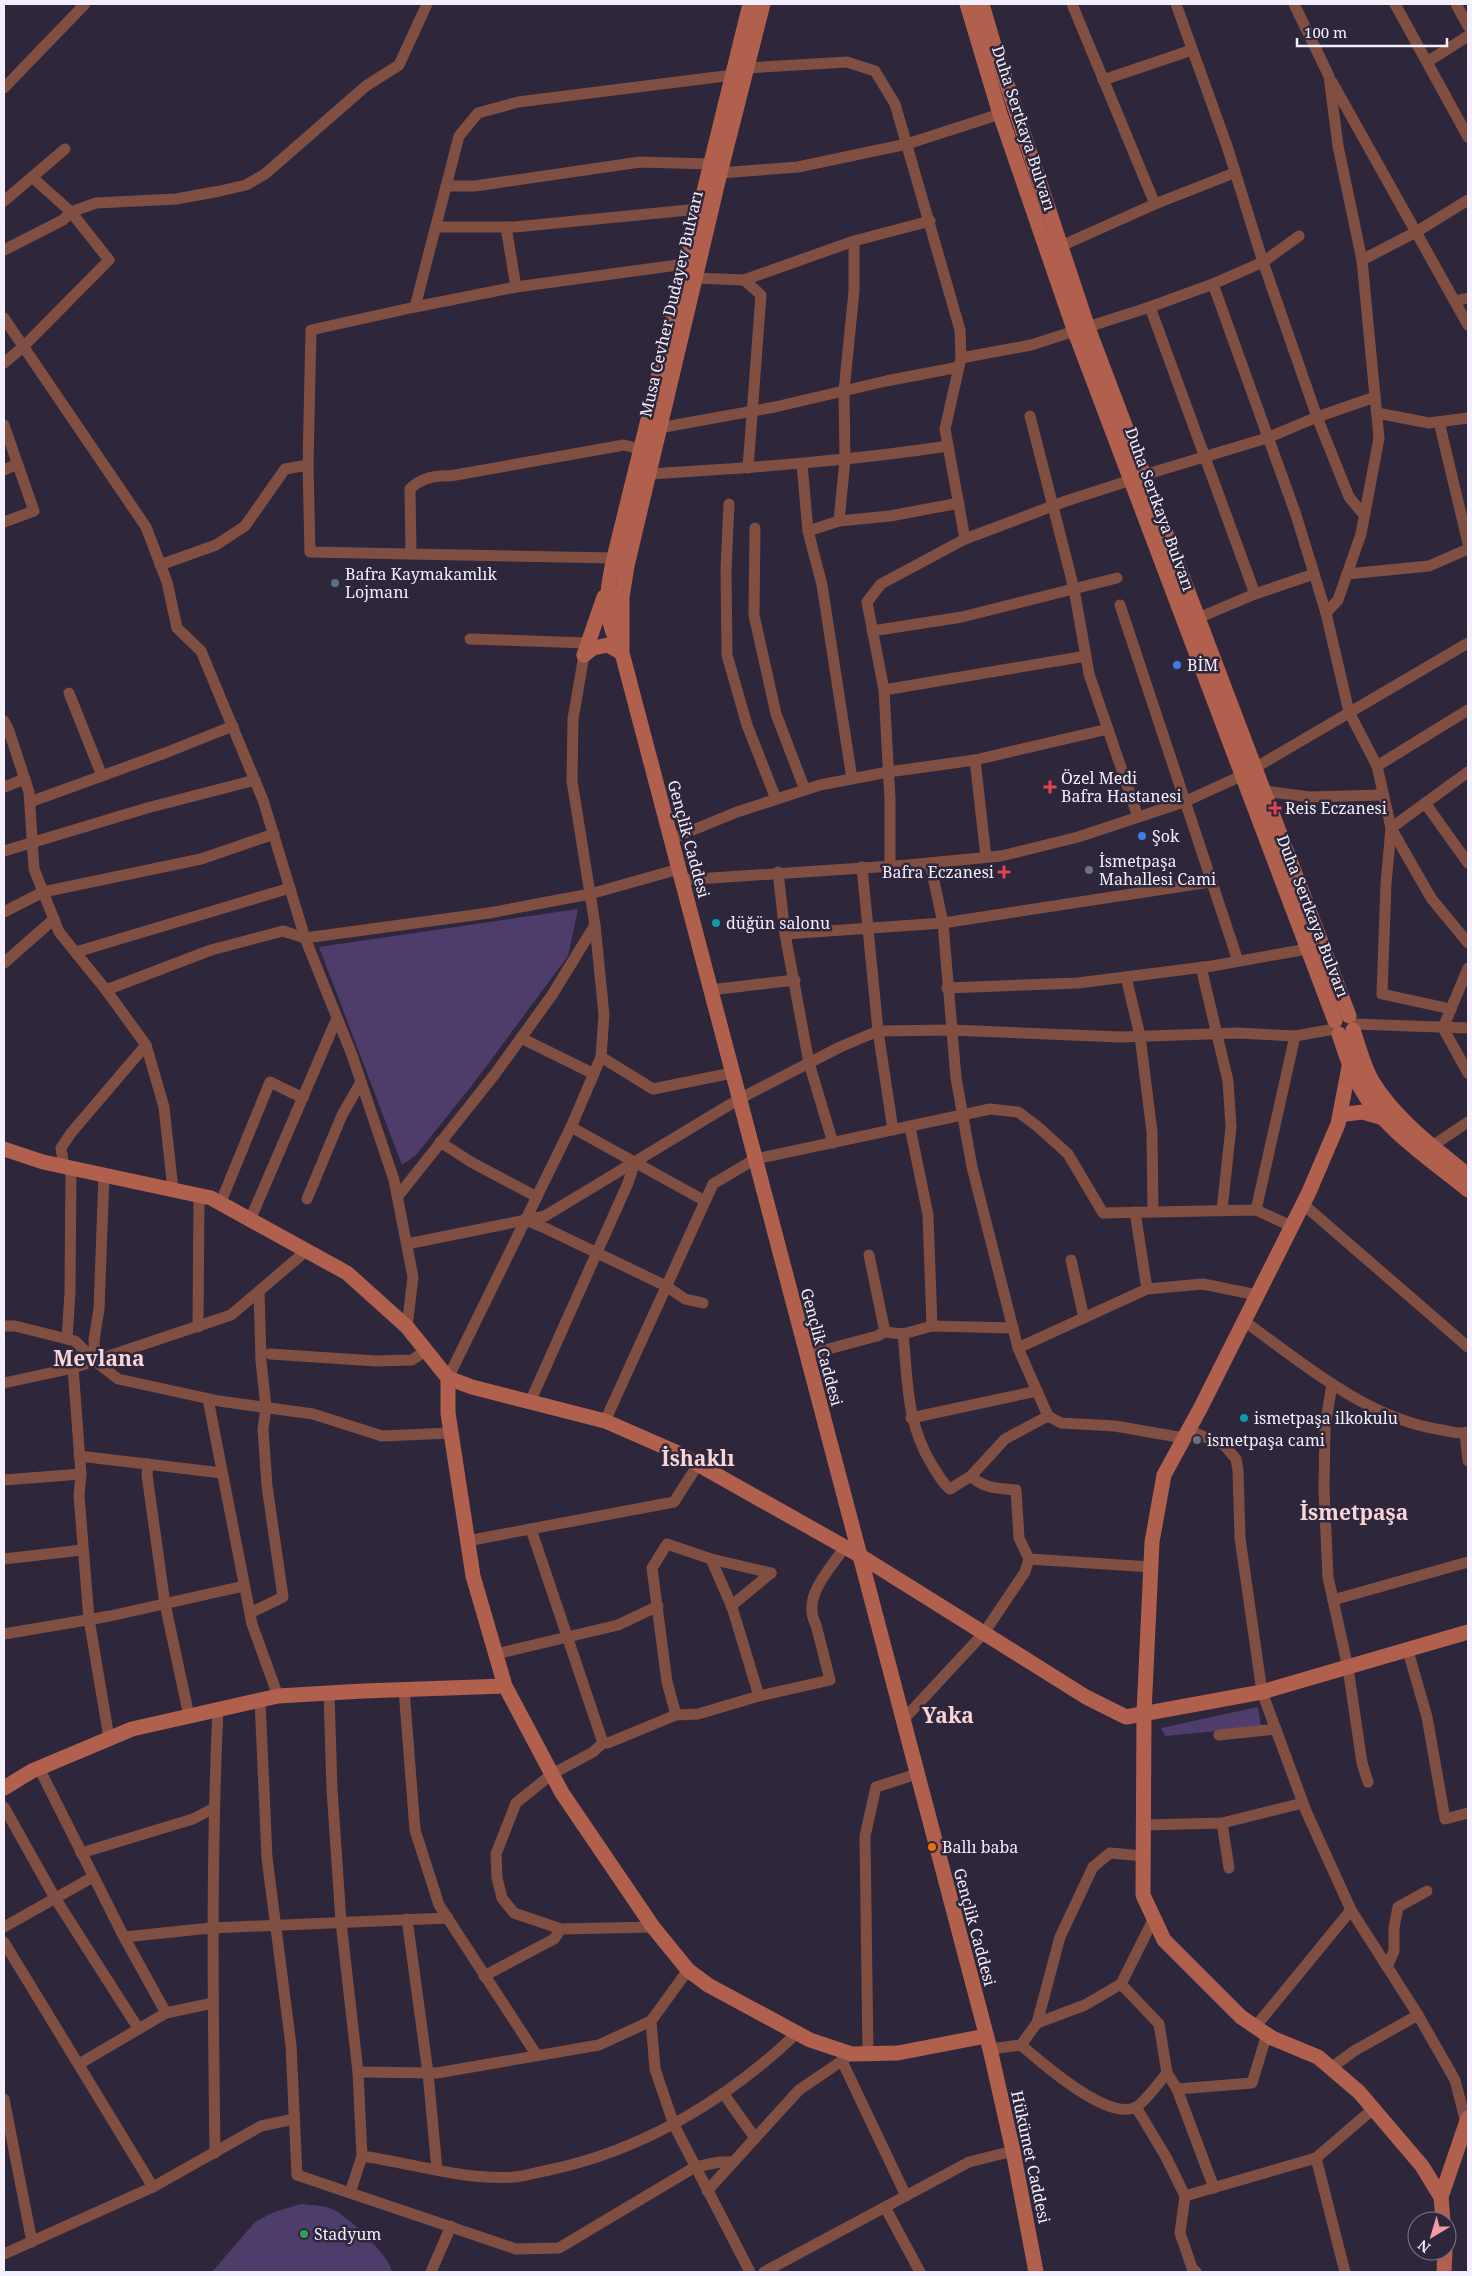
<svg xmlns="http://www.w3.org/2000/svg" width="1472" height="2276" viewBox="0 0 1472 2276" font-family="'Noto Serif',serif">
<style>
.green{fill:#4e3d6b}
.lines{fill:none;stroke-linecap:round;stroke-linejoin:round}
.street{stroke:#814e42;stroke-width:11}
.secondary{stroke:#b0604d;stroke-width:15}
.service-dot{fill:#5c6f8a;stroke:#2e273b;stroke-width:2}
.shop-dot{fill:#3f7fe0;stroke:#2e273b;stroke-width:2}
.health-dot{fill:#e0444e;stroke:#2e273b;stroke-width:2}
.worship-dot{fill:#6b7280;stroke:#2e273b;stroke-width:2}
.culture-dot{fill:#0f9aa8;stroke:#2e273b;stroke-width:2}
.food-dot{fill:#e8710a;stroke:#2e273b;stroke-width:2}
.leisure-dot{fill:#2e9e5b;stroke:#2e273b;stroke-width:2}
.labels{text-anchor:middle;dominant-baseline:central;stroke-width:5;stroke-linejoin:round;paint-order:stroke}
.street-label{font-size:16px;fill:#f3effc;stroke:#2e273b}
.poi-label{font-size:16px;fill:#f3effc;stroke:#2e273b;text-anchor:start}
.district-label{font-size:21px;font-weight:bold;fill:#f9d5d7;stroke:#2e273b}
</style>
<rect width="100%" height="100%" fill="#2e273b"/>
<!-- green -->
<g class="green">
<polygon points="578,909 568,956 473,1084 416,1155 402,1165 319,947"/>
<polygon points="1258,1707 1261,1727 1165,1736 1161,1728"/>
<path d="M301,2204C310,2205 324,2205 332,2209C347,2215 390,2256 392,2272H212L255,2222L274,2212Z"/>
</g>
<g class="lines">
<!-- street -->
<g class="street">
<polyline points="1072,4 1155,204"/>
<polyline points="1176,4 1227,146 1263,262 1317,417 1349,497 1364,515"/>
<polyline points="1294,4 1329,76 1338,146 1362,260 1379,438 1361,534 1338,600 1326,613"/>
<polyline points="1395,4 1468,137"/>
<polyline points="1456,4 1468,26"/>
<polyline points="1427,62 1468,36"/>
<polyline points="747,68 847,62 875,71 895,104 960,330 961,358 945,429 965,539"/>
<polyline points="1103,80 1192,50"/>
<polyline points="1332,82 1468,325"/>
<polyline points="4,88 85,4"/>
<polyline points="720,173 798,167 907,144 1000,114"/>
<polyline points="446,186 475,186 640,162 710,164"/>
<polyline points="4,201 65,149"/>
<polyline points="436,227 515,227 699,209"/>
<polyline points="506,227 516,287"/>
<polyline points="1061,246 1155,204 1234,173"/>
<polyline points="4,250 63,220 71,212 96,203 176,199 220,191 246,185 265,174 366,86 399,65 427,4"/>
<polyline points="1362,260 1416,232 1468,200"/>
<polyline points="695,278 744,280 854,241 930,221"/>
<polyline points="744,280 761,295 748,468"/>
<polyline points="1213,284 1296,515 1326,613 1349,712 1377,766 1391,828 1431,898 1468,943"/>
<polyline points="1455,301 1468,298"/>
<polyline points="415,307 459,136 478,113 518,102 733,75"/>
<polyline points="1150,307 1255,594"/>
<polyline points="4,318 146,527 167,582 177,628 201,651 263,800 305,938 352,1055 394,1180 413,1277 407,1327"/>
<polyline points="961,358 1031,345 1150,307 1213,284 1263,262 1299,236"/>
<polyline points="4,363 23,347 109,260 71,212 32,177"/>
<polyline points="1377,413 1429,423 1468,418"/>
<polyline points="1030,416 1074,589 1089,674 1138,817"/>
<polyline points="1439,422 1468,543"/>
<polyline points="4,425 34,511 4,522"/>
<polyline points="659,428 775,407 886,381 959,367"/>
<polyline points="802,464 808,531 822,585 852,779"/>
<polyline points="4,470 17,464"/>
<path d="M649,474C749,468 849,461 948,446"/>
<polyline points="1144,475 1267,438 1317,417 1375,397"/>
<polyline points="729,504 726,570 727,655 747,725 776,799"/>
<polyline points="839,521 890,516 959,503"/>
<polyline points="755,528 754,615 776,714 805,790"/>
<polyline points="808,531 839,521 845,460 844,391 854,291 854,241"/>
<path d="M411,554L410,489C421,478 434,475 450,476L624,445L640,449"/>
<polyline points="614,558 310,552 308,465 311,330 415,307 516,287 685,264"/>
<polyline points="160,565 216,545 245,526 285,469 308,465"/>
<polyline points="1347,574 1429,566 1468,549"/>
<polyline points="1120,605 1238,961"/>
<polyline points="1198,618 1255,594 1314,574"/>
<polyline points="872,631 962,617 1117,578"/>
<polyline points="470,639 588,643"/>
<polyline points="884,690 1086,656"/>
<polyline points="69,693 102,776"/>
<polyline points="4,721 9,731 29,792 34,869 59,932 106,990 146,1045 164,1107 173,1190"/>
<polyline points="975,760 986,857"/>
<polyline points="1377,766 1468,710"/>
<polyline points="4,787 25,779"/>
<polyline points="1263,791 1310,797 1383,795"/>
<polyline points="30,802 165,753 233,726"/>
<polyline points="1425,803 1468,863"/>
<polyline points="671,839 737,812 820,785 888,772 975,760 1108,729"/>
<polyline points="4,851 147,808 255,780"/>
<polyline points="930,863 943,923 956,1078 972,1167 1018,1348 1048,1416"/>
<polyline points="890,866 890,800 884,690 867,602 881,584 965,539 1066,501 1131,480"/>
<polyline points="862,867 878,1031 893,1130"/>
<polyline points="778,872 785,934 809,1063 833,1143"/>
<polyline points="681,880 908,865 1001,856 1078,837 1184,802 1241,776 1468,643"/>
<polyline points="4,912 43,892 201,859 274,834"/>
<polyline points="785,934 943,923 1210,882"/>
<polyline points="76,952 290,888"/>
<polyline points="4,963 54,919"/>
<polyline points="1201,967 1228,1081 1231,1127 1222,1210"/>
<polyline points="1468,968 1443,1028 1468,1073"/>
<polyline points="1126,977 1140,1036 1152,1132 1153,1211"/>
<polyline points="947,988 1078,983 1212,966 1307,949"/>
<polyline points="106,990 211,950 283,931 305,938 489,913 590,894 679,869"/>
<polyline points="710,990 795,980"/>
<polyline points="1451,1009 1382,994 1386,884 1391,828 1468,772"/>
<polyline points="1354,1024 1468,1028"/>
<polyline points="521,1038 594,1074"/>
<polyline points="601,1057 653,1089 732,1073"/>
<polyline points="571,1127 705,1201"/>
<polyline points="910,1127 928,1215 932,1326"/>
<polyline points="440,1142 471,1162 537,1197"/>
<polyline points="1432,1146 1468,1122"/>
<polyline points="64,1167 61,1148 71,1133 146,1045"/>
<polyline points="398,1196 495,1074 552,995 595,925"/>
<polyline points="307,1199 342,1115 361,1082"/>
<polyline points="220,1204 270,1082 303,1098"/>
<polyline points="1303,1204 1468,1347"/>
<polyline points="1256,1210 1295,1036"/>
<polyline points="1135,1212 1147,1289"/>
<polyline points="250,1220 337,1018"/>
<polyline points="525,1220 545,1228 666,1286 685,1299 703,1303"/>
<polyline points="407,1244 545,1216 739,1099 840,1047 878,1031 951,1030 1120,1037 1237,1033 1295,1036 1335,1029"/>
<polyline points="869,1255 885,1332"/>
<polyline points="1071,1260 1084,1318"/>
<path d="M1244,1321C1304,1364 1367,1419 1442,1430C1450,1431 1460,1435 1468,1432"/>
<polyline points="4,1326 15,1326 75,1341 95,1361 118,1379 219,1401 313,1414 382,1436 451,1433"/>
<polyline points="198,1327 199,1196"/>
<path d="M903,1334C908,1382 906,1422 932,1465C938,1474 942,1483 950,1489L971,1476L1005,1439L1048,1416L1061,1423L1115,1426L1184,1438"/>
<polyline points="67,1339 70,1292 71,1168"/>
<polyline points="1018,1348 1147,1289 1203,1284 1257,1295"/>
<polyline points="270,1354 376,1361 412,1360 425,1351"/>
<polyline points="806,1355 877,1336 885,1332 903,1334 932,1326 1013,1328"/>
<polyline points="95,1361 94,1340 99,1309 104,1175"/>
<polyline points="448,1378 571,1127 601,1057 604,1015 595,925 572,781 573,719 584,655"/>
<polyline points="4,1383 73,1368 231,1315 306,1251"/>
<polyline points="1332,1384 1325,1427 1324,1490 1328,1577 1348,1668 1362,1763 1368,1782"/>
<polyline points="208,1399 252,1624 278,1696"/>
<polyline points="530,1402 628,1183 635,1162"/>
<polyline points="911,1418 1037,1391"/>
<polyline points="605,1421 713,1184 755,1159 990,1109 1018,1112 1037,1126 1068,1154 1103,1213 1256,1210 1291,1226"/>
<polyline points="1188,1430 1224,1445 1236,1459 1238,1470 1240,1538 1262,1692 1306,1811 1351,1910 1418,2015 1455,2080 1467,2127"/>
<polyline points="1465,1433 1468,1461"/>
<polyline points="79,1456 222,1473"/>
<polyline points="148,1464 147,1475 165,1604 189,1716"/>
<polyline points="81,1474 79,1496 89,1619 109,1738"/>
<polyline points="4,1480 81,1474 73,1368"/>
<polyline points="531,1529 603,1743"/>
<polyline points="467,1541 674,1502 699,1463"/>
<polyline points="4,1559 82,1550"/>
<polyline points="711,1559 732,1607 759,1696"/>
<polyline points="1029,1559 1151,1567"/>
<polyline points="1333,1600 1468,1562"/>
<polyline points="731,1606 771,1573"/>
<polyline points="250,1613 283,1597 267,1486 263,1429 266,1407 261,1361 259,1291"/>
<polyline points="4,1634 110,1616 244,1586"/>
<polyline points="1408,1651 1427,1717 1445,1819 1468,1813"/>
<polyline points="496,1654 618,1625 658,1606"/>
<polyline points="404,1689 415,1830 439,1905 536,2054"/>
<polyline points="329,1693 332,1789 341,1922 358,2072 362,2156"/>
<polyline points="260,1700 267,1858 291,2045 297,2175 516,2249 559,2248 695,2167 720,2162 732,2162"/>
<polyline points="676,1715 667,1682 652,1568 667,1544 711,1559 771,1573"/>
<path d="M903,1720L984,1633L1025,1572L1029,1559L1019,1538L1016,1490C999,1488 984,1489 971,1476"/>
<polyline points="1219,1735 1276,1729"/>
<polyline points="39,1768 124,1937 166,2013"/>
<polyline points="4,1807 55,1898 138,2028"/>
<polyline points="1222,1823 1229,1868"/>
<polyline points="1145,1825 1222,1823 1303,1803"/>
<polyline points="81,1853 193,1819 214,1808"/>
<polyline points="407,1919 428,2073 437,2170"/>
<polyline points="4,1927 93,1877"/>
<path d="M653,1927L561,1929L514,1913L502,1898L497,1878L496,1854L516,1803L552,1774L593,1752L603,1743H608L676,1715L698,1714L759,1696L830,1680L816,1625C801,1597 830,1569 845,1547"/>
<polyline points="124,1937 211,1928 448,1918"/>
<polyline points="4,1942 153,2187"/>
<polyline points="1387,1967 1394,1951 1394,1928 1398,1907 1427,1891"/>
<polyline points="688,1970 651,2021 655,2069 674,2125 750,2272"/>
<polyline points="484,1976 554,1939 561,1929"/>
<polyline points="1121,1984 1159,2024 1167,2073 1177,2089 1214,2188"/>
<polyline points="1037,2023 1060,1937 1093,1867 1110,1853 1144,1856"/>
<polyline points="1256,2026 1351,1910"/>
<path d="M1021,2045C1042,2063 1108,2122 1136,2107C1145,2102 1160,2081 1167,2073"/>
<polyline points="990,2049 1021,2045 1037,2023 1085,2005 1121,1984 1154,1918"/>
<polyline points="868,2054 865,1836 876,1787 917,1774"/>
<polyline points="842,2061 906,2196"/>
<polyline points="79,2064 166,2013 213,2003"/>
<polyline points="1331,2068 1354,2051 1418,2015"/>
<polyline points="358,2072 437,2073 599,2045 651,2021"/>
<polyline points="1177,2089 1252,2083 1267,2034"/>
<polyline points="723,2093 755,2138"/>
<polyline points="4,2099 32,2242"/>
<polyline points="1136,2107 1166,2157 1185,2196 1180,2233 1192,2268 1196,2272"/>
<path d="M215,2153C213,2005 211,1857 218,1709"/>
<polyline points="1316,2158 1345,2272"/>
<polyline points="707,2191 799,2090 852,2054"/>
<path d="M350,2193L362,2156C412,2163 464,2181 515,2177C526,2176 538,2172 549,2170C644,2150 728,2099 797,2033"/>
<polyline points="1185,2196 1316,2158 1373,2109"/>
<polyline points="885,2207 920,2272"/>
<polyline points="4,2254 153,2187 261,2126 294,2119"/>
<polyline points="431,2272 451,2226"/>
<polyline points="764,2272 969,2162 1013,2151"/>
</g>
<!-- secondary -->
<g class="secondary">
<path d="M750,4L614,558C605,598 603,615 622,653L990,2049L1013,2151L1036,2272"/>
<polyline points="967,4 1000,114 1075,332 1335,1021"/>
<polyline points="982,4 994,45 1088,328 1349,1016"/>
<polyline points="622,649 622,597 627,566 720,173 763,4"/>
<polyline points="584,655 604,597"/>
<polyline points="584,655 593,648 608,645 622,653"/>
<path d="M1353,1030C1359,1047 1363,1065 1372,1081C1395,1119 1434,1148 1468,1175"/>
<path d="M1339,1034C1345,1052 1350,1070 1360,1087C1382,1128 1433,1161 1468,1190"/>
<polyline points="1349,1067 1338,1124 1309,1192 1201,1407 1164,1475 1152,1542 1144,1713 1143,1895 1164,1940 1241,2017 1272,2038 1318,2057 1359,2092 1422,2166 1441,2197"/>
<polyline points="1346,1114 1363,1112 1383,1118"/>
<polyline points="4,1149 43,1162 211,1198 347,1273 407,1327 448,1378 472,1387 605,1421 676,1452 859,1555 1086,1697 1126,1717 1262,1692 1468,1632"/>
<polyline points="448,1378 448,1413 473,1576 505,1686 562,1793 653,1927 688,1970 708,1985 810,2040 852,2054 898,2053 986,2036"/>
<polyline points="4,1788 32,1771 132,1729 278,1696 363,1691 505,1686"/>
<polyline points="1443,2221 1441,2197 1468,2118"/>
<polyline points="1444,2272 1445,2251"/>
</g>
</g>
<!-- markers -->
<circle class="service-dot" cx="335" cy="583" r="5"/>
<g class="shop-dot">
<circle cx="1177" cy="665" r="5"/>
<circle cx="1142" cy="836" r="5"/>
</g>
<g class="health-dot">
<path d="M1047.5 779.5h5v5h5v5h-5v5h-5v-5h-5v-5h5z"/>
<path d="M1272.5 800.5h5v5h5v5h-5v5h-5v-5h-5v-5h5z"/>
<path d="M1001.5 864.5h5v5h5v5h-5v5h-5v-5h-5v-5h5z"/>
</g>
<g class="worship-dot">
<circle cx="1089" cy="870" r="5"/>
<circle cx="1197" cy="1440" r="5"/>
</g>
<g class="culture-dot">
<circle cx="716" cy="923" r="5"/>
<circle cx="1244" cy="1418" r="5"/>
</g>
<circle class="food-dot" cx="932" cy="1847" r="5"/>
<circle class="leisure-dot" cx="304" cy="2234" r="5"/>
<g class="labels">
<!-- street labels -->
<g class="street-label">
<text transform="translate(1024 128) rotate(72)">Duha Sertkaya Bulvarı</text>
<text transform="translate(671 304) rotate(-77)">Musa Cevher Dudayev Bulvarı</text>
<text transform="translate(1160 509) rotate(70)">Duha Sertkaya Bulvarı</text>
<text transform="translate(689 839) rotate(75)">Gençlik Caddesi</text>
<text transform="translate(1313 916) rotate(69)">Duha Sertkaya Bulvarı</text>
<text transform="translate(822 1347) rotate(75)">Gençlik Caddesi</text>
<text transform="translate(975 1927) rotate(75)">Gençlik Caddesi</text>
<text transform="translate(1031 2157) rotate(78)">Hükümet Caddesi</text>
</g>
<!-- poi labels -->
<g class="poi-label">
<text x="345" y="574">Bafra Kaymakamlık<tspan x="345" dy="18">Lojmanı</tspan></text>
<text x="1187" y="665">BİM</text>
<text x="1061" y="778">Özel Medi<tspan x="1061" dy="18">Bafra Hastanesi</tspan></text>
<text x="1285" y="808">Reis Eczanesi</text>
<text x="1152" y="836">Şok</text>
<text x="1099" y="861">İsmetpaşa<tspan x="1099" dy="18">Mahallesi Cami</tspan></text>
<text x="994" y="872" text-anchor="end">Bafra Eczanesi</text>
<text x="726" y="923">düğün salonu</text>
<text x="1254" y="1418">ismetpaşa ilkokulu</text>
<text x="1207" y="1440">ismetpaşa cami</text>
<text x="942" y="1847">Ballı baba</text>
<text x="314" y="2234">Stadyum</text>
</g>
<!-- district labels -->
<g class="district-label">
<text x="99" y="1358">Mevlana</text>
<text x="698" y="1458">İshaklı</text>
<text x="1354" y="1512">İsmetpaşa</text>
<text x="948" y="1715">Yaka</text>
</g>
</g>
<!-- border -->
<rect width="1472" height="2276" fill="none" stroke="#f3effc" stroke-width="10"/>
<!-- north arrow -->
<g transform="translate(1432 2236) rotate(218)"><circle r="24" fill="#2e273b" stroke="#7d7788"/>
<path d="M0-4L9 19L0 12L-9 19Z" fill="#f49aa3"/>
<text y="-8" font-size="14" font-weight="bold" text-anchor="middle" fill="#f3effc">N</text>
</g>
<!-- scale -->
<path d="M1297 38v8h150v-8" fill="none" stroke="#f3effc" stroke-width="2.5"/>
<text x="1304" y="38" font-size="15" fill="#f3effc" stroke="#2e273b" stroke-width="4" paint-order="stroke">100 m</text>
</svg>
